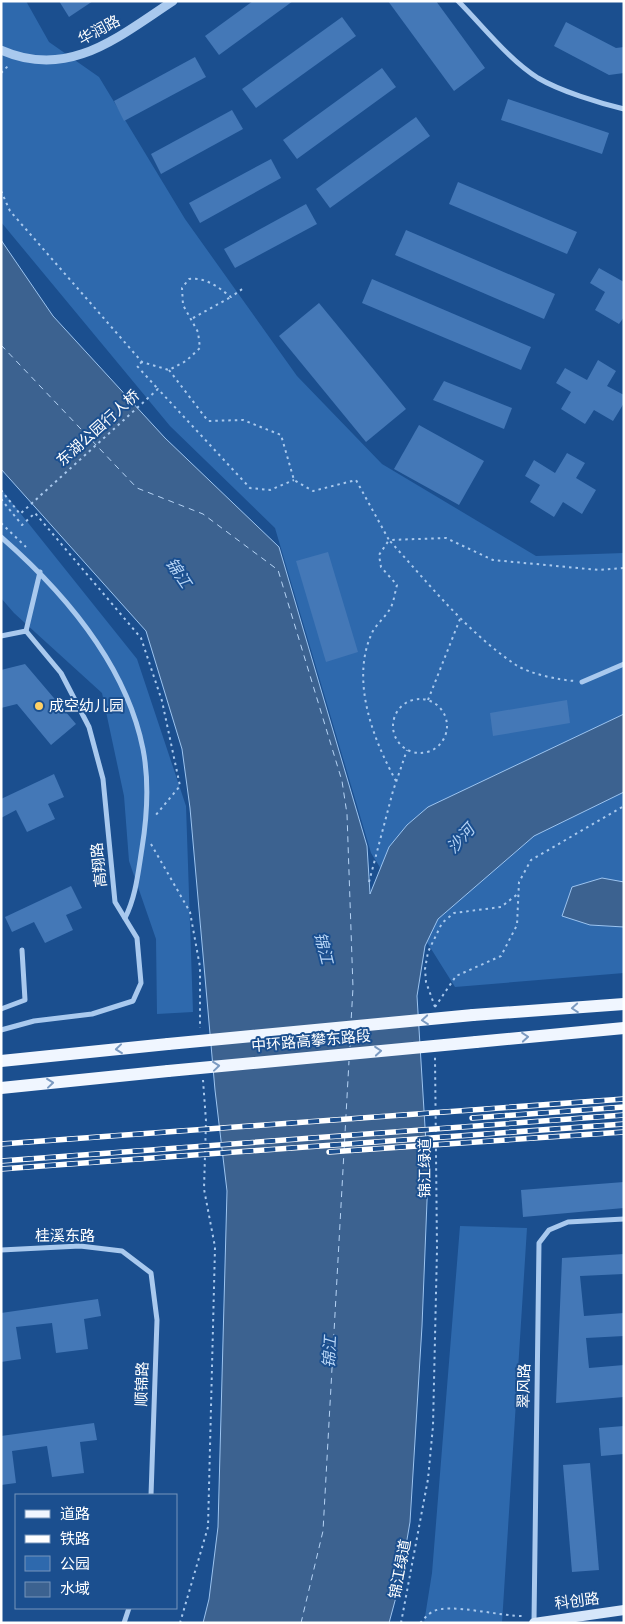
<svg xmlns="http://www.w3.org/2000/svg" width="625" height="1624" viewBox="0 0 625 1624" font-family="'Varela Round','Noto Sans SC',sans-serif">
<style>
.green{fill:#2e69ad}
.water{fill:#3c6290;stroke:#9cc4f0}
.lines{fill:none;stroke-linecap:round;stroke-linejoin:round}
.ferry{stroke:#b5d3f5;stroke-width:1;stroke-dasharray:6 5;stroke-linecap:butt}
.building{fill:#4478b7}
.path{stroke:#a9c9ee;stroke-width:2;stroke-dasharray:2.5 4;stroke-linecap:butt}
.minor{stroke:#a9c9ee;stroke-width:5}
.tertiary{stroke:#a9c9ee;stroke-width:9}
.secondary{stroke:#d6e6fa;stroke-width:10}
.primary{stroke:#f0f6ff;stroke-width:12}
.rail-casing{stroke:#fff;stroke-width:5.5}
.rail{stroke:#1b4f8f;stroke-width:4;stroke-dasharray:11;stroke-linecap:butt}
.primary-bridge{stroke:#f0f6ff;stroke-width:12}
.oneway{stroke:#7b9ac1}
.poi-dot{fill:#ffd166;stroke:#1b4f8f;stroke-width:2}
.labels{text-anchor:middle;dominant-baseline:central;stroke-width:4;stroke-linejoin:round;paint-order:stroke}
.street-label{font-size:15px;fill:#fff;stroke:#1b4f8f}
.poi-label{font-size:15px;fill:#fff;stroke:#1b4f8f;text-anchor:start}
.water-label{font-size:16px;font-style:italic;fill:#b5d3f5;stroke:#1b4f8f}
</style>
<rect width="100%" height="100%" fill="#1b4f8f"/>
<!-- green -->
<g class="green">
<polygon points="1,1 26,1 49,42 99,77 185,219 297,376 382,464 536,556 624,553 624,973 455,987 371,853 275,528 170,426 1,222"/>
<polygon points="1,489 137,659 186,806 193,1012 157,1014 156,939 129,861 124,796 102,693 14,613 1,598"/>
<polygon points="460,1226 527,1228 502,1623 424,1623 432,1573"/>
</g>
<!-- water -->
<g class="water">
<polygon points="1,240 53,316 165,438 279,547 367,846 370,894 389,847 407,825 428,807 624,714 624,792 534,836 438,919 425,946 417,996 428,1176 422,1326 410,1522 399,1586 389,1623 203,1623 209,1599 218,1527 227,1191 215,1090 190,808 182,749 146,631 1,469"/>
<polygon points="602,878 624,882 624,927 590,925 562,916 572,887"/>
</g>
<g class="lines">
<!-- ferry -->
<g class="ferry">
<polyline points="1,345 137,488 203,514 278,570 342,781 347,814 353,988 351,1022"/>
<polyline points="350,1047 350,1033"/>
<polyline points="301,1623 323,1531 349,1061"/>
</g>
</g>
<!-- building -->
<g class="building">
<polygon points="59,1 93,1 69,17"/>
<polygon points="253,1 293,1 219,55 205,36"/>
<polygon points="388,1 436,1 485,68 454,91"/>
<polygon points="342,17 356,36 256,108 242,89"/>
<polygon points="566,22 616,48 624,47 624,73 609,75 554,46"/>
<polygon points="195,57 206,77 124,121 114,101"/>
<polygon points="382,68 396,87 297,159 283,140"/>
<polygon points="508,99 609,133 602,154 501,120"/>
<polygon points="232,110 243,129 161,174 151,154"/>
<polygon points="416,117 430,136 330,208 316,189"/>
<polygon points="271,159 281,178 200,223 189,203"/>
<polygon points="458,182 577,232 567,254 449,204"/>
<polygon points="306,204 317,224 235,268 224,249"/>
<polygon points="406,230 555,294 544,319 395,255"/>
<polygon points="599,268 624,282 624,317 619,324 595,310 605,292 590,283"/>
<polygon points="372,279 531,347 521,370 362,303"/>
<polygon points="319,303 406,409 366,442 279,336"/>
<polygon points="598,360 616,371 607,386 624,395 624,403 613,421 594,410 585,424 561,409 571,392 556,383 565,368 587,380"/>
<polygon points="444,381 512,408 504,429 433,400"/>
<polygon points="419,425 484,461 459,505 394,469"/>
<polygon points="567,453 585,463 576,478 596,490 582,514 563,502 554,517 530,502 540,485 525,476 534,460 555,473"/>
<polygon points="328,552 358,652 326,662 296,561"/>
<polygon points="25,664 76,724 51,745 17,704 1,708 1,670"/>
<polygon points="567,700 570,723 493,736 490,713"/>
<polygon points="54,774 64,797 48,804 55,819 27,832 16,810 1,818 1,799"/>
<polygon points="71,886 82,908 66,915 73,930 45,943 34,922 12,932 5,917"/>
<polygon points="624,1182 624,1208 523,1217 521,1190"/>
<polygon points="624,1254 624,1274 580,1276 584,1316 624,1313 624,1336 586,1338 589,1368 624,1365 624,1397 556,1403 562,1258"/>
<polygon points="98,1299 101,1316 84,1319 88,1349 56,1353 52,1323 16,1327 21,1359 1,1362 1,1313"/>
<polygon points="94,1423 97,1440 80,1442 84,1473 52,1477 47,1446 12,1451 16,1483 1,1485 1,1436"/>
<polygon points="624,1426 624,1454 601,1456 599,1428"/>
<polygon points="590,1463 599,1570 572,1572 563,1465"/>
</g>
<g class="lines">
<!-- path -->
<g class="path">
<polyline points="1,73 10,64"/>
<path d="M1,191L10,211L142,362L169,370L186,361L200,348L198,332L183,305L182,288L189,279C206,277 218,287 231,297L245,287"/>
<polyline points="193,318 231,297"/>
<polyline points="142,362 137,366 158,389"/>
<polyline points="169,370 208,421 243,420 281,435 294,480 313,491 356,480 389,540 446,538 493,560 599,570 624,568"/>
<polyline points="1,490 20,514 158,389 250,488 270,490 294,480"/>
<polyline points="1,499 22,525 35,513 141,638 162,701 180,786 155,816"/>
<polyline points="1,523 26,547"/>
<circle cx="420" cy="726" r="27"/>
<polyline points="428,700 460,619"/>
<path d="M396,781C373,739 351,682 371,635C375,625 386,617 391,607C394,601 395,592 397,585L381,567L379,555L389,540C429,584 467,632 516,665C530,674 559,680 575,681"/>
<polyline points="151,844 190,912 200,967 200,1028"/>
<polyline points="369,882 393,791 407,750"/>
<polyline points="435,1007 456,976 501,956 517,925 519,882 531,860 624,806"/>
<polyline points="435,1007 426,982 425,969 428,952 442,923 454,913 501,907 519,893"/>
<polyline points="180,1623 208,1527 215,1247 204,1189 206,1121 203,1080"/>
<polyline points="401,1623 428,1479 433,1426 437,1249 435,1057"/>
<path d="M420,1623C424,1619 427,1615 432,1612C448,1602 502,1617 525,1616"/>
</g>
<!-- minor -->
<g class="minor">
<path d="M458,1C483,26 508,59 538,78C560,91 599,103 624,109"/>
<path d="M1,537C65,593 126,664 143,749C149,780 147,817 142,848C138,873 136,896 125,918"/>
<polyline points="26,631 40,572"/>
<polyline points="1,636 26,631 61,673 89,727 103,779 115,902 137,938 141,983 133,1001 92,1014 34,1021 1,1030"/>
<polyline points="582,682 624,664"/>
<polyline points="1,1009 25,1000 22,950"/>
<polyline points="1,1250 80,1246 122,1251 151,1273 157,1320 151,1495"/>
<polyline points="534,1621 539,1243 549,1230 568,1222 624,1219"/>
<polyline points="124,1623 129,1608"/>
</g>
<!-- tertiary -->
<path class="tertiary" d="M1,50C69,80 118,37 173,1"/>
<!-- secondary -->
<polyline class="secondary" points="534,1623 624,1610"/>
<!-- primary -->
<g class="primary">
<polyline points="473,1015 624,1004"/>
<polyline points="476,1042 624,1028"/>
<polyline points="1,1061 168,1044"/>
<polyline points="1,1088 168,1071"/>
</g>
<!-- rail casing -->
<g class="rail-casing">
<g id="rail">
<polyline points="472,1118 624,1107"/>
<polyline points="1,1144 624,1099"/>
<polyline points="329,1152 624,1132"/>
<polyline points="1,1161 624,1115"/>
<polyline points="1,1169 624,1124"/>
</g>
</g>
<!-- rail -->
<use href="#rail" class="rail"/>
<!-- primary-bridge -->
<g class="primary-bridge">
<polyline points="168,1044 473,1015"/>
<polyline points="168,1071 476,1042"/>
</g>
</g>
<!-- one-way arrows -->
<defs><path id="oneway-chevron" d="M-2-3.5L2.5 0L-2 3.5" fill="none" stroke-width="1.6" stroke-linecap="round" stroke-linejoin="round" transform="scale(1.25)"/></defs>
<g class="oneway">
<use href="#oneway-chevron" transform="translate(575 1008) rotate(176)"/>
<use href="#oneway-chevron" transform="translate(425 1020) rotate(175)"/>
<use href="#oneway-chevron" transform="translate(525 1037) rotate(-5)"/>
<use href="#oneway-chevron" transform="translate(119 1049) rotate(174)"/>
<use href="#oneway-chevron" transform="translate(378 1051) rotate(-5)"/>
<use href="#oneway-chevron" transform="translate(216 1066) rotate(-6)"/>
<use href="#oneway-chevron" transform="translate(50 1083) rotate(-6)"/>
</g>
<!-- markers -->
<circle class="poi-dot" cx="39" cy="706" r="5"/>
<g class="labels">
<!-- street labels -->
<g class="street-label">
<text transform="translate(99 30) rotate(-28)">华润路</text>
<text transform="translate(98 428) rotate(-42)">东湖公园行人桥</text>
<text transform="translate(99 865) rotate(-96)">高翔路</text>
<text transform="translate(311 1041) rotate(-5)">中环路高攀东路段</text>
<text transform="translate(425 1168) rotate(-90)">锦江绿道</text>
<text x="65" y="1236">桂溪东路</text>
<text transform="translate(142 1384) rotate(-88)">顺锦路</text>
<text transform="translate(524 1386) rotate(-89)">翠风路</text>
<text transform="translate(400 1569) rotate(-79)">锦江绿道</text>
<text transform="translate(577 1601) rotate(-7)">科创路</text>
</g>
<!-- poi labels -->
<g class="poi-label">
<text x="49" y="706">成空幼儿园</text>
</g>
<!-- water labels -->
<g class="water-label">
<text transform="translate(178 573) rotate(56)">锦江</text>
<text transform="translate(461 839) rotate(-48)">沙河</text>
<text transform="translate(323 948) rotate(76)">锦江</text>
<text transform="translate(330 1352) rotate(-87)">锦江</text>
</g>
</g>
<!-- border -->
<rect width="625" height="1624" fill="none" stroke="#ffffff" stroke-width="5"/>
<!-- legend -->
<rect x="15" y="1494" width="162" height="115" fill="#1b4f8f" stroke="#7695bc"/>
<rect x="25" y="1510" width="25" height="8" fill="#f0f6ff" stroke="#7695bc"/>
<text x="60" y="1519" font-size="15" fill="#ffffff">道路</text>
<rect x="25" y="1535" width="25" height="8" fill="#ffffff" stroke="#7695bc"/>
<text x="60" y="1544" font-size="15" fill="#ffffff">铁路</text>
<rect x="25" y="1556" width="25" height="15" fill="#2e69ad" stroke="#7695bc"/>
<text x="60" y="1569" font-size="15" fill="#ffffff">公园</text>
<rect x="25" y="1582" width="25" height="15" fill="#3c6290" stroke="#7695bc"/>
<text x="60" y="1594" font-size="15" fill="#ffffff">水域</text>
</svg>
